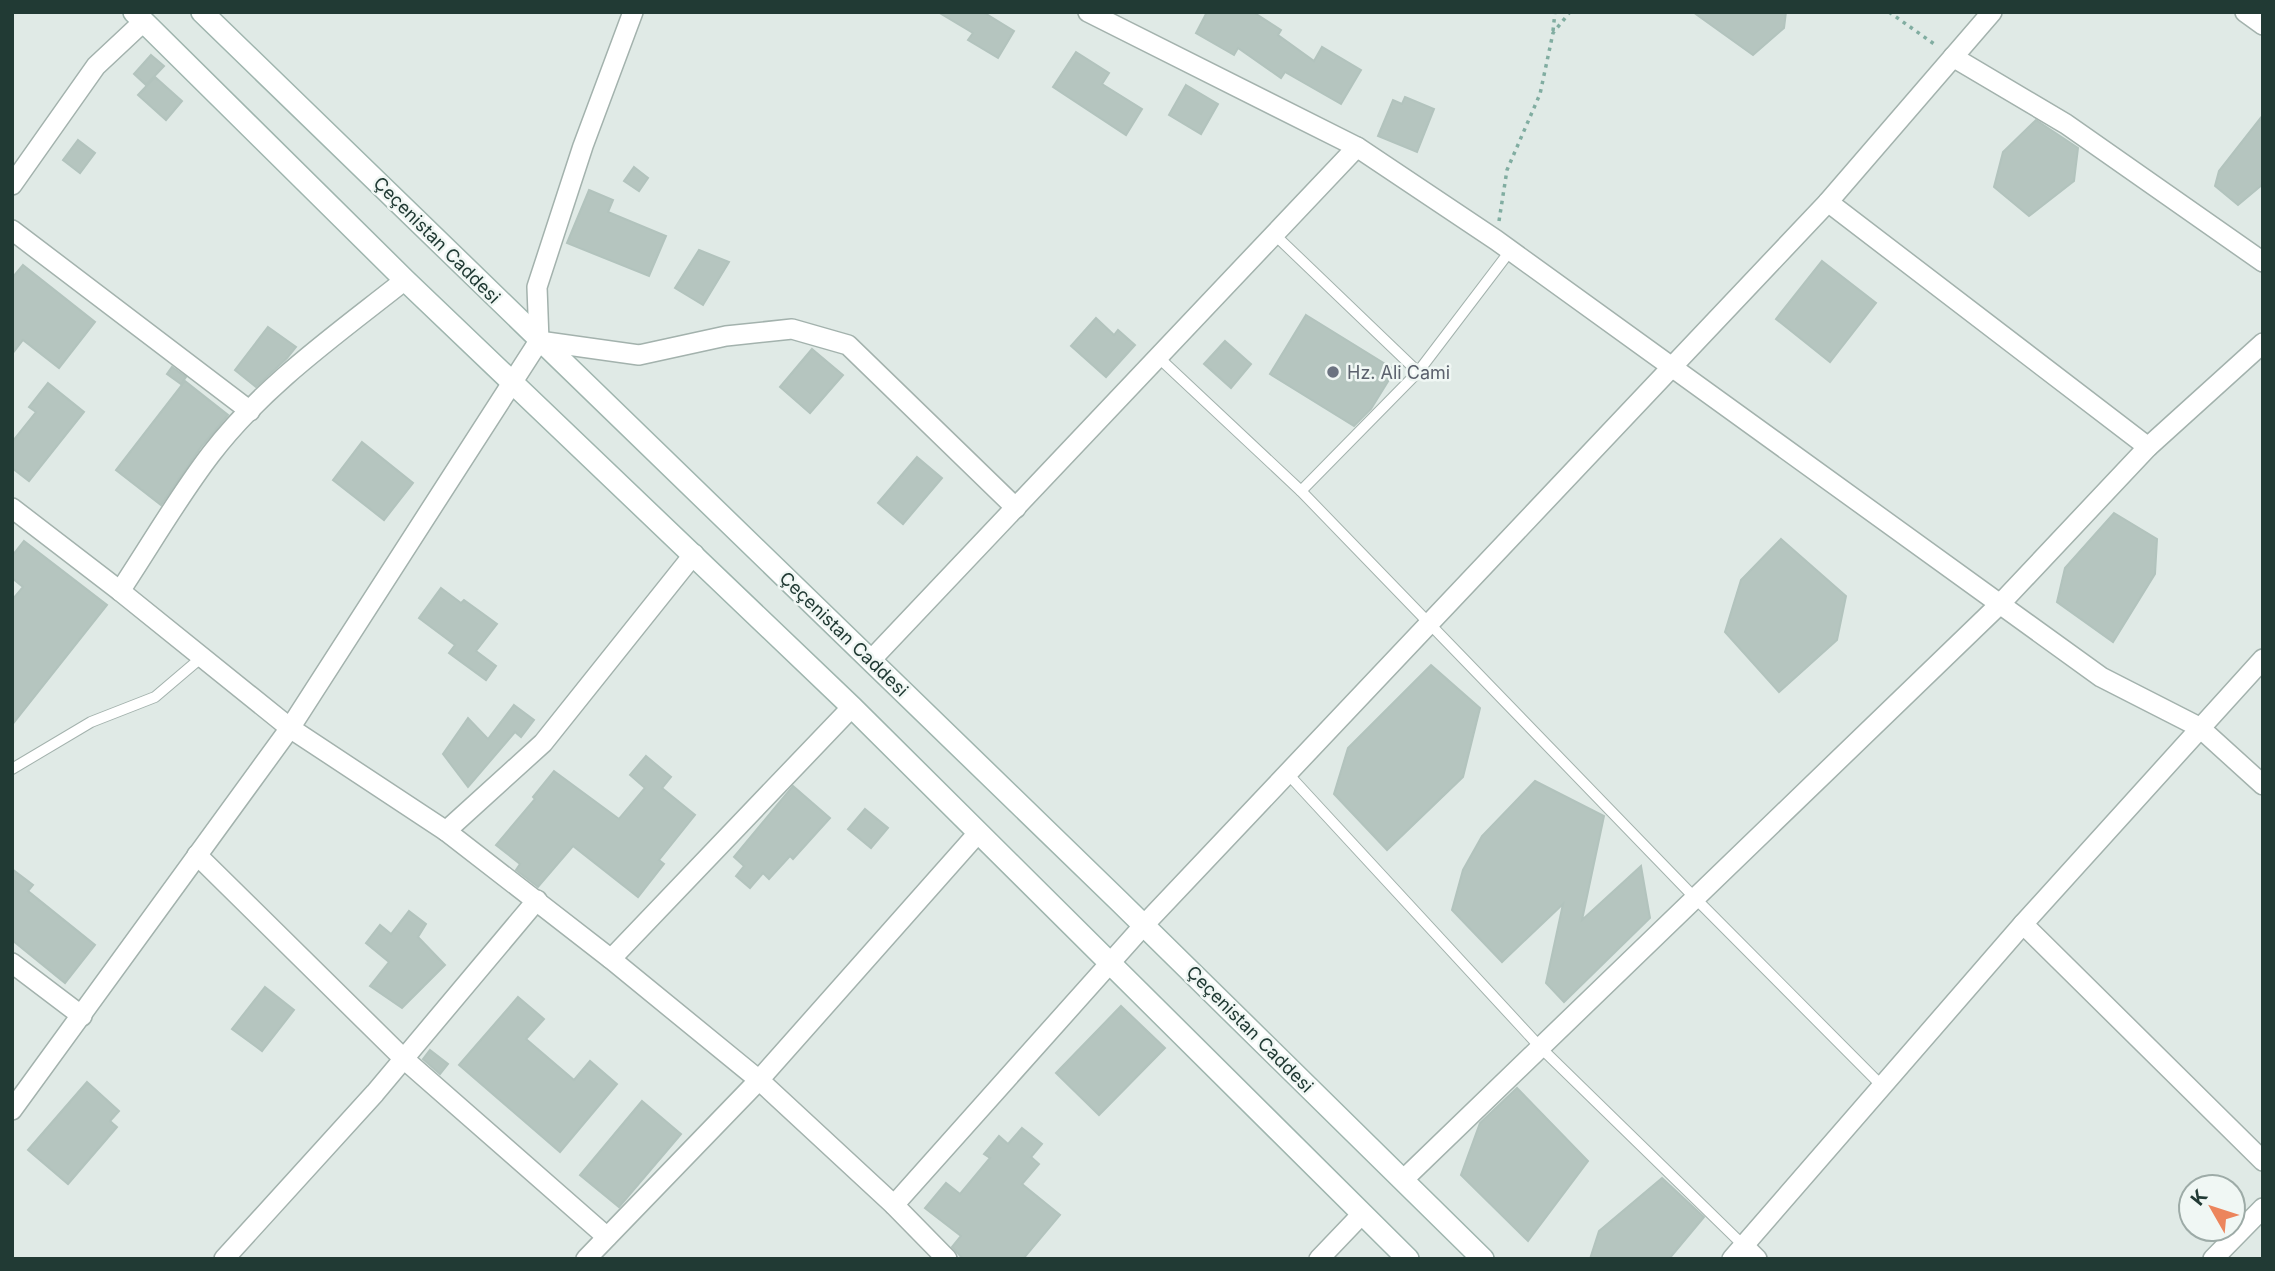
<svg xmlns="http://www.w3.org/2000/svg" width="2275" height="1271" viewBox="0 0 2275 1271" font-family="Inter,sans-serif">
<style>
.building{fill:#b5c5bf;stroke:#b2c3bd;stroke-width:2}
.lines{fill:none;stroke-linecap:round;stroke-linejoin:round}
.lane-casing{stroke:#a3b2ad;stroke-width:12}
.street-casing{stroke:#a3b2ad;stroke-width:22}
.secondary-casing{stroke:#9fb5ae;stroke-width:24}
.path{stroke:#81ada1;stroke-width:3.5;stroke-dasharray:3.5 5;stroke-linecap:butt}
.lane{stroke:#fff;stroke-width:10}
.street{stroke:#fff;stroke-width:19}
.secondary{stroke:#fff;stroke-width:21}
.worship-dot{fill:#6b7280;stroke:#f0f7f4;stroke-width:2.5}
.labels{text-anchor:middle;dominant-baseline:central;stroke-width:5;stroke-linejoin:round;paint-order:stroke}
.street-label{font-size:18px;fill:#213a34;stroke:#f0f7f4}
.worship-label{font-size:18px;fill:#5b616d;stroke:#f0f7f4;text-anchor:start}
</style>
<rect width="100%" height="100%" fill="#e0eae6"/>
<!-- building -->
<g class="building">
<polygon points="938,12 983,12 1014,31 998,58 968,40 973,33"/>
<polygon points="1207,12 1253,12 1281,30 1278,35 1314,61 1322,47 1361,70 1341,104 1285,72 1281,78 1238,48 1234,55 1196,33"/>
<polygon points="1693,12 1786,12 1784,28 1753,55"/>
<polygon points="1076,52 1109,73 1102,84 1142,109 1126,135 1053,87"/>
<polygon points="151,55 164,66 146,85 134,74"/>
<polygon points="155,77 182,101 166,120 138,95"/>
<polygon points="1186,85 1218,104 1201,134 1169,115"/>
<polygon points="1405,97 1434,109 1417,152 1378,136 1393,100 1402,104"/>
<polygon points="2263,115 2263,184 2238,205 2215,186 2219,171"/>
<polygon points="2036,120 2078,148 2074,181 2029,216 1994,187 2003,152"/>
<polygon points="78,140 95,153 80,173 63,160"/>
<polygon points="634,167 648,178 639,191 624,181"/>
<polygon points="589,190 613,200 608,212 666,236 649,276 567,243"/>
<polygon points="699,250 729,262 703,305 675,288"/>
<polygon points="1822,261 1876,303 1830,362 1776,319"/>
<polygon points="23,265 95,322 59,368 23,340 12,354 12,278"/>
<polygon points="1306,315 1395,370 1371,409 1354,426 1270,374"/>
<polygon points="1096,318 1114,335 1118,330 1135,345 1106,377 1071,346"/>
<polygon points="268,327 296,347 287,358 256,387 235,370"/>
<polygon points="1225,341 1251,364 1231,388 1204,364"/>
<polygon points="812,349 843,375 810,413 780,387"/>
<polygon points="172,367 186,377 181,384 167,374"/>
<polygon points="185,381 228,415 201,447 161,505 116,470"/>
<polygon points="48,383 84,412 29,481 12,468 12,442 36,412 29,407"/>
<polygon points="362,442 413,483 384,520 333,480"/>
<polygon points="917,457 942,478 903,524 878,503"/>
<polygon points="2114,513 2157,539 2155,574 2113,642 2057,602 2065,568"/>
<polygon points="1781,539 1846,596 1837,640 1779,692 1725,632 1741,580"/>
<polygon points="24,541 107,605 12,725 12,600 23,587 12,578 12,556"/>
<polygon points="441,588 461,603 464,600 497,624 476,651 496,666 486,680 449,653 455,645 419,618"/>
<polygon points="1431,665 1480,708 1463,777 1387,850 1334,794 1348,748"/>
<polygon points="514,705 534,720 521,737 515,732 468,787 443,754 468,718 488,739"/>
<polygon points="646,756 671,777 662,788 695,815 659,860 664,864 638,897 573,846 538,887 516,870 520,864 496,845 535,799 533,797 554,771 619,819 645,788 630,775"/>
<polygon points="1535,781 1604,816 1582,920 1641,866 1650,918 1564,1002 1546,983 1563,904 1502,962 1452,910 1463,870 1482,836"/>
<polygon points="793,786 830,818 793,859 790,856 769,879 763,873 750,888 736,876 744,866 734,857"/>
<polygon points="865,809 888,828 871,848 848,829"/>
<polygon points="12,869 33,885 28,891 95,945 65,983 12,940"/>
<polygon points="409,911 426,924 418,937 445,965 402,1008 370,986 389,962 366,943 380,925 391,934"/>
<polygon points="265,987 294,1010 262,1051 232,1029"/>
<polygon points="518,997 544,1019 526,1039 574,1080 590,1061 617,1084 560,1152 459,1065"/>
<polygon points="1121,1006 1165,1048 1099,1115 1056,1073"/>
<polygon points="430,1050 448,1064 440,1074 423,1059"/>
<polygon points="87,1082 119,1111 110,1121 117,1127 68,1184 28,1150"/>
<polygon points="1517,1088 1588,1161 1528,1241 1461,1175 1480,1123"/>
<polygon points="642,1101 681,1134 619,1207 580,1175"/>
<polygon points="1022,1128 1042,1144 1031,1157 1039,1164 1022,1184 1060,1215 1023,1259 963,1259 952,1247 961,1236 925,1208 946,1183 960,1194 990,1158 984,1154 999,1136 1008,1144"/>
<polygon points="1662,1178 1704,1217 1669,1259 1590,1259 1599,1231"/>
</g>
<g class="lines">
<!-- lane casing -->
<g class="lane-casing">
<g id="lane">
<polyline points="1274,234 1418,372"/>
<polyline points="1158,357 1301,491 1695,898 1881,1085"/>
<polyline points="1301,491 1418,372 1510,251"/>
<polyline points="12,769 91,722 155,697 202,657"/>
<polyline points="1288,774 1541,1048 1744,1246"/>
</g>
</g>
<!-- street casing -->
<g class="street-casing">
<g id="street">
<polyline points="1088,12 1357,147 1496,240 2101,677 2199,727 2263,785"/>
<polyline points="2245,12 2263,25"/>
<polyline points="1953,57 2066,124 2263,262"/>
<polyline points="12,185 96,66 143,22"/>
<polyline points="1828,202 1992,12"/>
<polyline points="12,230 250,411"/>
<polyline points="539,341 639,355 726,336 792,329 848,345 1016,508"/>
<polyline points="12,508 120,591 290,728 446,831 611,959 759,1080 894,1205 947,1259"/>
<path d="M120,591C150,546 178,497 211,454C264,385 337,334 405,280"/>
<polyline points="871,660 1357,147"/>
<polyline points="446,831 543,743 694,554"/>
<polyline points="197,855 404,1059 607,1237"/>
<polyline points="2023,924 2263,1161"/>
<polyline points="611,959 852,707"/>
<polyline points="12,963 82,1016"/>
<polyline points="12,1110 290,728 539,341 537,287 583,146 633,12"/>
<polyline points="1403,1180 2001,603 2148,447 2263,343"/>
<polyline points="894,1205 1144,925 1828,202 2148,447"/>
<polyline points="1744,1246 1757,1259"/>
<polyline points="224,1259 375,1093 537,900"/>
<polyline points="586,1259 759,1080 978,833"/>
<polyline points="1319,1259 1362,1214"/>
<polyline points="1732,1259 2023,924 2263,659"/>
<polyline points="2213,1259 2263,1208"/>
</g>
</g>
<!-- secondary casing -->
<g class="secondary-casing">
<g id="secondary">
<polyline points="134,12 405,280 852,707 1408,1259"/>
<polyline points="202,12 1120,902 1483,1259"/>
</g>
</g>
<!-- path -->
<g class="path">
<polyline points="1889,12 1937,46"/>
<polyline points="1553,31 1555,12"/>
<polyline points="1499,221 1507,170 1540,94 1553,33 1570,12"/>
</g>
<!-- lane -->
<use href="#lane" class="lane"/>
<!-- street -->
<use href="#street" class="street"/>
<!-- secondary -->
<use href="#secondary" class="secondary"/>
</g>
<!-- markers -->
<circle class="worship-dot" cx="1333" cy="372" r="7"/>
<g class="labels">
<!-- street labels -->
<g class="street-label">
<text transform="translate(437 240) rotate(45)">Çeçenistan Caddesi</text>
<text transform="translate(844 634) rotate(44)">Çeçenistan Caddesi</text>
<text transform="translate(1250 1029) rotate(45)">Çeçenistan Caddesi</text>
</g>
<!-- worship labels -->
<g class="worship-label">
<text x="1347" y="372">Hz. Ali Cami</text>
</g>
</g>
<!-- border -->
<rect width="2275" height="1271" fill="none" stroke="#213a34" stroke-width="28"/>
<!-- north arrow -->
<g transform="translate(2212 1208) rotate(309)"><circle r="33" fill="#f0f7f4" stroke="#9daba7" stroke-width="2"/>
<path d="M0-5L12 26L0 18L-12 26Z" fill="#ec855c"/>
<text y="-10" font-size="19" font-weight="bold" text-anchor="middle" fill="#213a34">K</text>
</g>
</svg>
